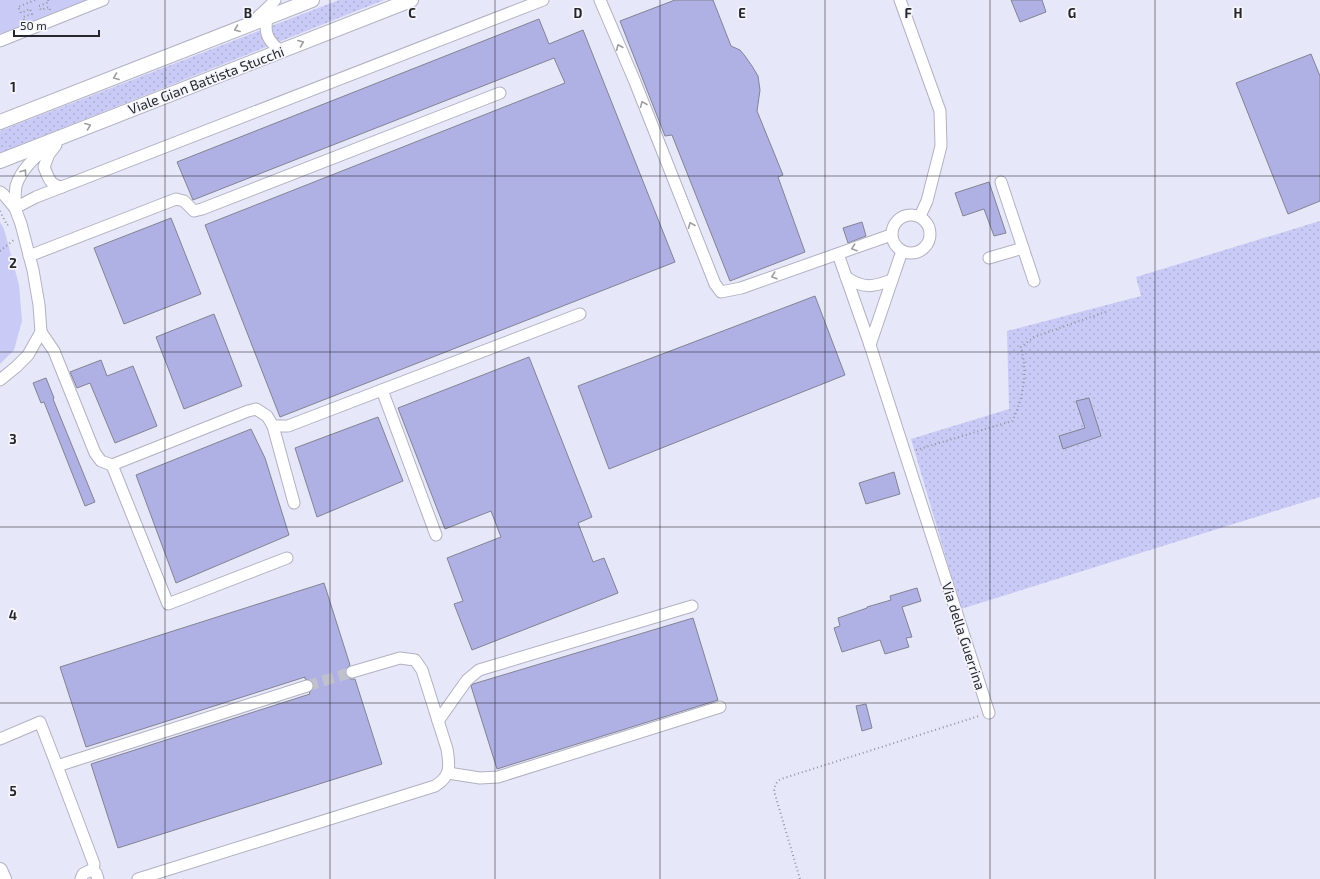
<svg xmlns="http://www.w3.org/2000/svg" width="1320" height="879" viewBox="0 0 1320 879" font-family="'Exo 2',sans-serif">
<style>
.grass{fill:url(#grass-dots)}
.green{fill:#c9caf5}
.building{fill:#afb0e4;stroke:#838393}
.lines{fill:none;stroke-linecap:round;stroke-linejoin:round}
.minor-tunnel{stroke:#c0c1cf;stroke-width:11;stroke-dasharray:11 5.5;stroke-linecap:butt}
.minor-casing{stroke:#b1b1c2;stroke-width:13}
.major-casing{stroke:#b1b1c2;stroke-width:16}
.path{stroke:#9394a0;stroke-width:2;stroke-dasharray:1 3;stroke-linecap:butt}
.minor{stroke:#fff;stroke-width:11}
.major{stroke:#fff;stroke-width:14}
.oneway{stroke:#9d9ea0}
.grid{fill:none;stroke:#26272d;stroke-width:1;stroke-opacity:0.55}
.labels{text-anchor:middle;dominant-baseline:central;stroke-width:3.5;stroke-linejoin:round;paint-order:stroke}
.street-label{font-size:14px;fill:#26272d;stroke:#f5f5fc}
.grid-label{font-size:13px;text-anchor:middle;font-weight:bold;fill:#26272d;stroke:#f5f5fc;stroke-width:3.5;stroke-linejoin:round;paint-order:stroke}
</style>
<defs>
<pattern id="grass-dots" width="8" height="8" patternUnits="userSpaceOnUse"><rect width="8" height="8" fill="#c9caf5"/><path d="M2 2h.1M6 6h.1" fill="none" stroke="#acaed2" stroke-width="1.8" stroke-linecap="round"/></pattern>
</defs>
<rect width="100%" height="100%" fill="#e6e7f8"/>
<!-- grass -->
<g class="grass">
<polygon points="339,0 384,0 0,153 0,131"/>
<polygon points="1320,221 1320,497 961,609 911,439 1009,409 1007,331 1141,296 1136,277"/>
</g>
<!-- green -->
<g class="green">
<polygon points="0,0 91,0 0,35"/>
<polygon points="0,222 4,229 19,285 22,321 14,350 0,364"/>
</g>
<!-- building -->
<g class="building">
<polygon points="675,0 713,0 731,46 740,50 745,56 752,66 758,76 760,90 757,111 783,175 778,177 805,252 730,281 672,135 665,136 620,21"/>
<polygon points="1011,0 1042,0 1046,12 1020,22"/>
<polygon points="539,19 549,44 583,30 675,262 280,417 205,225 565,83 554,58 193,200 177,162"/>
<polygon points="1311,54 1320,76 1320,201 1288,214 1236,83"/>
<polygon points="989,182 1006,233 994,236 984,209 963,216 955,193"/>
<polygon points="171,218 201,294 124,324 94,248"/>
<polygon points="862,222 866,236 848,243 843,228"/>
<polygon points="815,296 845,375 609,469 578,386"/>
<polygon points="214,314 242,386 184,409 156,337"/>
<polygon points="529,357 592,517 578,523 593,562 604,558 618,593 472,650 454,604 463,601 447,558 501,537 491,511 445,529 398,408"/>
<polygon points="101,360 107,376 133,366 157,426 115,443 90,383 77,388 70,372"/>
<polygon points="46,378 54,398 53,399 95,502 85,506 44,402 41,403 33,383"/>
<polygon points="1089,398 1101,436 1063,449 1059,436 1085,428 1076,401"/>
<polygon points="378,417 403,481 317,517 295,448"/>
<polygon points="251,429 265,458 289,535 176,583 136,475"/>
<polygon points="894,472 900,494 866,504 859,483"/>
<polygon points="324,583 350,665 345,670 345,674 350,679 355,679 382,764 118,848 91,764 310,694 309,693 314,688 314,684 311,681 305,679 305,677 86,747 60,667"/>
<polygon points="917,588 921,601 902,607 912,637 906,638 909,647 885,654 880,640 842,652 834,628 840,626 838,618 867,608 867,607 891,600 890,596"/>
<polygon points="693,618 718,700 497,769 471,686 473,684"/>
<polygon points="866,704 872,728 862,731 856,706"/>
</g>
<g class="lines">
<!-- minor-tunnel -->
<polyline class="minor-tunnel" points="307,686 352,672"/>
<!-- minor casing -->
<g class="minor-casing">
<g id="minor">
<polyline points="600,0 635,82 715,284 721,292 741,288 891,235"/>
<polyline points="900,0 940,111 941,146 927,201 920,216"/>
<path d="M267,18C264,34 268,40 280,51"/>
<path d="M254,21C261,13 269,8 275,0"/>
<polyline points="0,41 103,0"/>
<path d="M56,145L49,154L44,167C49,178 49,185 62,187"/>
<polyline points="1001,182 1034,281"/>
<polyline points="0,192 4,195 15,208 21,224 33,270 39,305 41,332 28,355 16,367 0,380"/>
<polyline points="15,208 36,197 543,0"/>
<path d="M15,208C15,201 15,193 16,186C21,169 39,153 53,143"/>
<circle cx="911" cy="234" r="19"/>
<polyline points="838,254 870,345 989,713"/>
<polyline points="29,256 176,199 184,201 194,211 202,209 500,93"/>
<polyline points="989,258 1023,248"/>
<path d="M846,277C863,289 873,287 892,280"/>
<polyline points="41,332 54,351 95,453 101,461 112,465 248,411 256,409 267,416 273,426 288,426 580,314"/>
<polyline points="870,345 902,251"/>
<polyline points="382,390 436,535"/>
<polyline points="273,426 294,503"/>
<polyline points="112,465 168,604 287,558"/>
<polyline points="438,721 467,680 479,670 692,606"/>
<polyline points="0,739 40,722 57,766"/>
<polyline points="448,773 480,778 498,777 720,707"/>
<polyline points="93,871 94,864 57,766 307,686"/>
<polyline points="81,879 83,874 91,870 96,873 98,879"/>
<path d="M138,879L435,786C451,776 450,767 447,749L422,670L415,660L400,658L352,672"/>
</g>
</g>
<!-- major casing -->
<g class="major-casing">
<g id="major">
<polyline points="0,122 312,0"/>
<polyline points="0,161 411,0"/>
<polyline points="0,870 4,879"/>
</g>
</g>
<!-- path -->
<g class="path">
<polyline points="48,0 49,2 39,6 41,10 49,7 50,10"/>
<polyline points="24,20 23,17 32,14 30,9 21,13 18,7 35,0"/>
<polyline points="0,211 7,225 10,224"/>
<polyline points="0,251 15,239"/>
<path d="M916,450L1012,421C1020,407 1026,382 1024,365C1024,359 1022,353 1021,347L1034,337L1108,311"/>
<path d="M800,879L774,791C775,785 776,782 781,779L979,716"/>
</g>
<!-- minor -->
<use href="#minor" class="minor"/>
<!-- major -->
<use href="#major" class="major"/>
</g>
<!-- one-way arrows -->
<defs><path id="oneway-chevron" d="M-2-3.5L2.5 0L-2 3.5" fill="none" stroke-width="1.6" stroke-linecap="round" stroke-linejoin="round"/></defs>
<g class="oneway">
<use href="#oneway-chevron" transform="translate(237 29) rotate(159)"/>
<use href="#oneway-chevron" transform="translate(301 43) rotate(-21)"/>
<use href="#oneway-chevron" transform="translate(619 47) rotate(-113)"/>
<use href="#oneway-chevron" transform="translate(116 77) rotate(159)"/>
<use href="#oneway-chevron" transform="translate(643 104) rotate(-112)"/>
<use href="#oneway-chevron" transform="translate(88 126) rotate(-21)"/>
<use href="#oneway-chevron" transform="translate(24 172) rotate(-56)"/>
<use href="#oneway-chevron" transform="translate(691 225) rotate(-112)"/>
<use href="#oneway-chevron" transform="translate(854 248) rotate(161)"/>
<use href="#oneway-chevron" transform="translate(774 276) rotate(161)"/>
</g>
<!-- grid -->
<path class="grid" d="M165,0V879M330,0V879M495,0V879M660,0V879M825,0V879M990,0V879M1155,0V879M0,176H1320M0,352H1320M0,527H1320M0,703H1320"/>
<g class="labels">
<!-- street labels -->
<g class="street-label">
<text transform="translate(206 80) rotate(-21)">Viale Gian Battista Stucchi</text>
<text transform="translate(964 636) rotate(72)">Via della Guerrina</text>
</g>
</g>
<g class="grid-label">
<text x="248" y="18">B</text>
<text x="412" y="18">C</text>
<text x="578" y="18">D</text>
<text x="742" y="18">E</text>
<text x="908" y="18">F</text>
<text x="1072" y="18">G</text>
<text x="1238" y="18">H</text>
<text x="13" y="92">1</text>
<text x="13" y="268">2</text>
<text x="13" y="444">3</text>
<text x="13" y="620">4</text>
<text x="13" y="796">5</text>
</g>
<!-- scale -->
<path d="M14 30v6h85v-6" fill="none" stroke="#26272d" stroke-width="2"/>
<text x="20" y="30" font-size="12" fill="#26272d" stroke="#f5f5fc" stroke-width="3" paint-order="stroke">50 m</text>
</svg>
